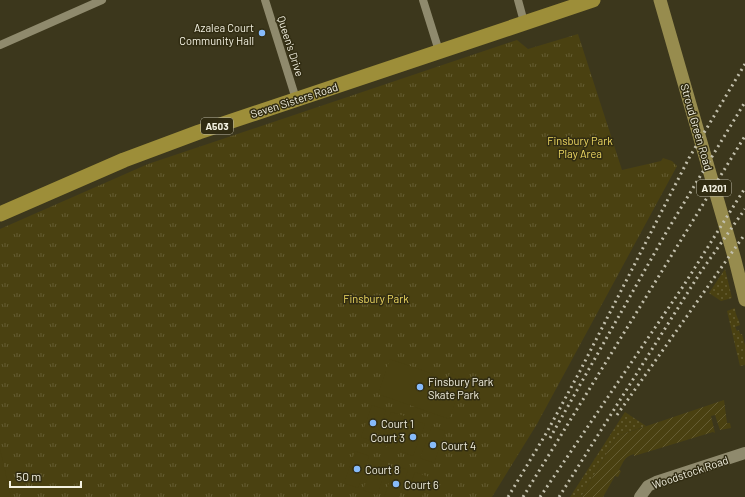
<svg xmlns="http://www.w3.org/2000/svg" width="745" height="497" viewBox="0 0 745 497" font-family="Barlow,sans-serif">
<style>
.grass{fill:url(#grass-dots)}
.park{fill:url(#park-tufts)}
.garden{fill:url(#garden-furrows)}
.pitch{fill:#4a4111}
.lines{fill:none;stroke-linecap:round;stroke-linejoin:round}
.street{stroke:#8f8a6d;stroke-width:8}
.secondary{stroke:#8f8a6d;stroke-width:12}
.primary{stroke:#978c4e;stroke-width:13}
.highway{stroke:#9d8e39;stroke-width:15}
.rail{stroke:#c2bfac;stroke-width:3;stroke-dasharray:2 4;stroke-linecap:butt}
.poi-dot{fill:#87bbfb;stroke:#312c12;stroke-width:1.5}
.labels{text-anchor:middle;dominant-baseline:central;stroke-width:3;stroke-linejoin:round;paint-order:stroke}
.shield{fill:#312c12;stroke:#b9b6a3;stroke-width:1}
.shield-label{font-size:10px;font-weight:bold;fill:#f3f1e1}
.poi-label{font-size:11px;fill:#f3f1e1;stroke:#312c12;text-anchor:start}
.street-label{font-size:11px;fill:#f3f1e1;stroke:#312c12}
.park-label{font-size:11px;fill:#efd962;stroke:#312c12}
</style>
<defs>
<pattern id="grass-dots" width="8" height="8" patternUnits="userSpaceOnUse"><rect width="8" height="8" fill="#4a4111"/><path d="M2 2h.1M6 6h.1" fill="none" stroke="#655d33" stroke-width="1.8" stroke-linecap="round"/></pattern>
<pattern id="park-tufts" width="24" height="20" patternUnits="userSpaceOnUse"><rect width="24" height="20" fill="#4a4111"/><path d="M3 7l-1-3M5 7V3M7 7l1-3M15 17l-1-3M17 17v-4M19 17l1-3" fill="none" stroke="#655d33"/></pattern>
<pattern id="garden-furrows" width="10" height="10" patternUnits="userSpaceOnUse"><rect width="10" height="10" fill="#4a4111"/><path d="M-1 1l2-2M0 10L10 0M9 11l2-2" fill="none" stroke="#655d33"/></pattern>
</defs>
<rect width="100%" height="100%" fill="#3c371c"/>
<!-- grass -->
<g class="grass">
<polygon points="725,269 732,298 721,301 709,293"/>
<path d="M735,308C735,315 739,319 740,325L735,327L737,331L739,330L740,334H742L745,345V365L740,366L727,311Z"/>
<polygon points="625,412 646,426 617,436 581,497 570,497"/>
</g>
<!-- park -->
<polygon class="park" points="578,34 622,170 661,161 663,158 672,161 677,166 537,424 492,497 0,497 0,229 148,164 517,40 528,49"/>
<!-- garden -->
<path class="garden" d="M724,400L727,423H730L731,428L720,430L715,415L711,416L715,433L713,432L634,456V454C624,457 624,461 619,470L621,471L618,477L615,476L603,497H581L617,436Z"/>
<!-- pitch -->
<g class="pitch">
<polygon points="390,359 447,379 450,373 464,378 449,419 378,394"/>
<polygon points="372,405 386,410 374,442 361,437"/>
<polygon points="391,412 405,416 393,449 380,444"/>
<polygon points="412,419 425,424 413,456 400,451"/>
<polygon points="432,426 445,431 434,463 420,458"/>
<polygon points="0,449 11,497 0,497"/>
<polygon points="355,451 369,456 358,488 344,483"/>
<polygon points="375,458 388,463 377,495 363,490"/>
<polygon points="395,465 408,470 399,497 384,497"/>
<polygon points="415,472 429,477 422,497 406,497"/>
</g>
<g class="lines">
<!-- street -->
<g class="street">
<polyline points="265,0 296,99"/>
<polyline points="423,0 439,51"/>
<polyline points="518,0 524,22"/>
<polyline points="0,45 102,0"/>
</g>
<!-- secondary -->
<polyline class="secondary" points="640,497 648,486 656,482 745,453"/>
<!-- primary -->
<polyline class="primary" points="660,0 735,260 745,300"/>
<!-- highway -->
<polyline class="highway" points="0,214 124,160 199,132 593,0"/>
<!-- rail -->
<g class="rail">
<polyline points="617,415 745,234"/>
<polyline points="550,438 667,231 745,102"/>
<polyline points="508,497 547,432 580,371 689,158 745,64"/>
<polyline points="523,497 745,136"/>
<polyline points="540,497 684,285 745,188"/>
<polyline points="559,497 700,273 745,209"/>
</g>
</g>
<!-- markers -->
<g class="poi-dot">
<circle cx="262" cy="33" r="4"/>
<circle cx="420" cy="387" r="4"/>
<circle cx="373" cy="423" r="4"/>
<circle cx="413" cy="437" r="4"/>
<circle cx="433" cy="445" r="4"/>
<circle cx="357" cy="469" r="4"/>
<circle cx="396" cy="484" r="4"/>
</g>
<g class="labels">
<!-- shield labels -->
<g class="shield">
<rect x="201" y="118" width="32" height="16" rx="3"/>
<rect x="697" y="180" width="34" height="16" rx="3"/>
</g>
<g class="shield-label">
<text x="217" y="126">A503</text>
<text x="714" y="188">A1201</text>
</g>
<!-- poi labels -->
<g class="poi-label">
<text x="254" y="27" text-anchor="end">Azalea Court<tspan x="254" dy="13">Community Hall</tspan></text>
<text x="428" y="381">Finsbury Park<tspan x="428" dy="13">Skate Park</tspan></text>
<text x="381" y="423">Court 1</text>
<text x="405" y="437" text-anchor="end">Court 3</text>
<text x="441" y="445">Court 4</text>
<text x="365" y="469">Court 8</text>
<text x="404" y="484">Court 6</text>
</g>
<!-- street labels -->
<g class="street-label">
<text transform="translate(291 46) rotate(72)">Queen's Drive</text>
<text transform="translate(294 100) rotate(-18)">Seven Sisters Road</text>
<text transform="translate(697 127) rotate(74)">Stroud Green Road</text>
<text transform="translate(690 472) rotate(-19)">Woodstock Road</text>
</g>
<!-- park labels -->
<g class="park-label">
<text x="580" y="140">Finsbury Park<tspan x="580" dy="13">Play Area</tspan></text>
<text x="376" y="298">Finsbury Park</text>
</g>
</g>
<!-- scale -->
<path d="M10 481v6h71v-6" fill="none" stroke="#f3f1e1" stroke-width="2"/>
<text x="16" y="481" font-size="12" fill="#f3f1e1" stroke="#312c12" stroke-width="3" paint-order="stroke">50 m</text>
</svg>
